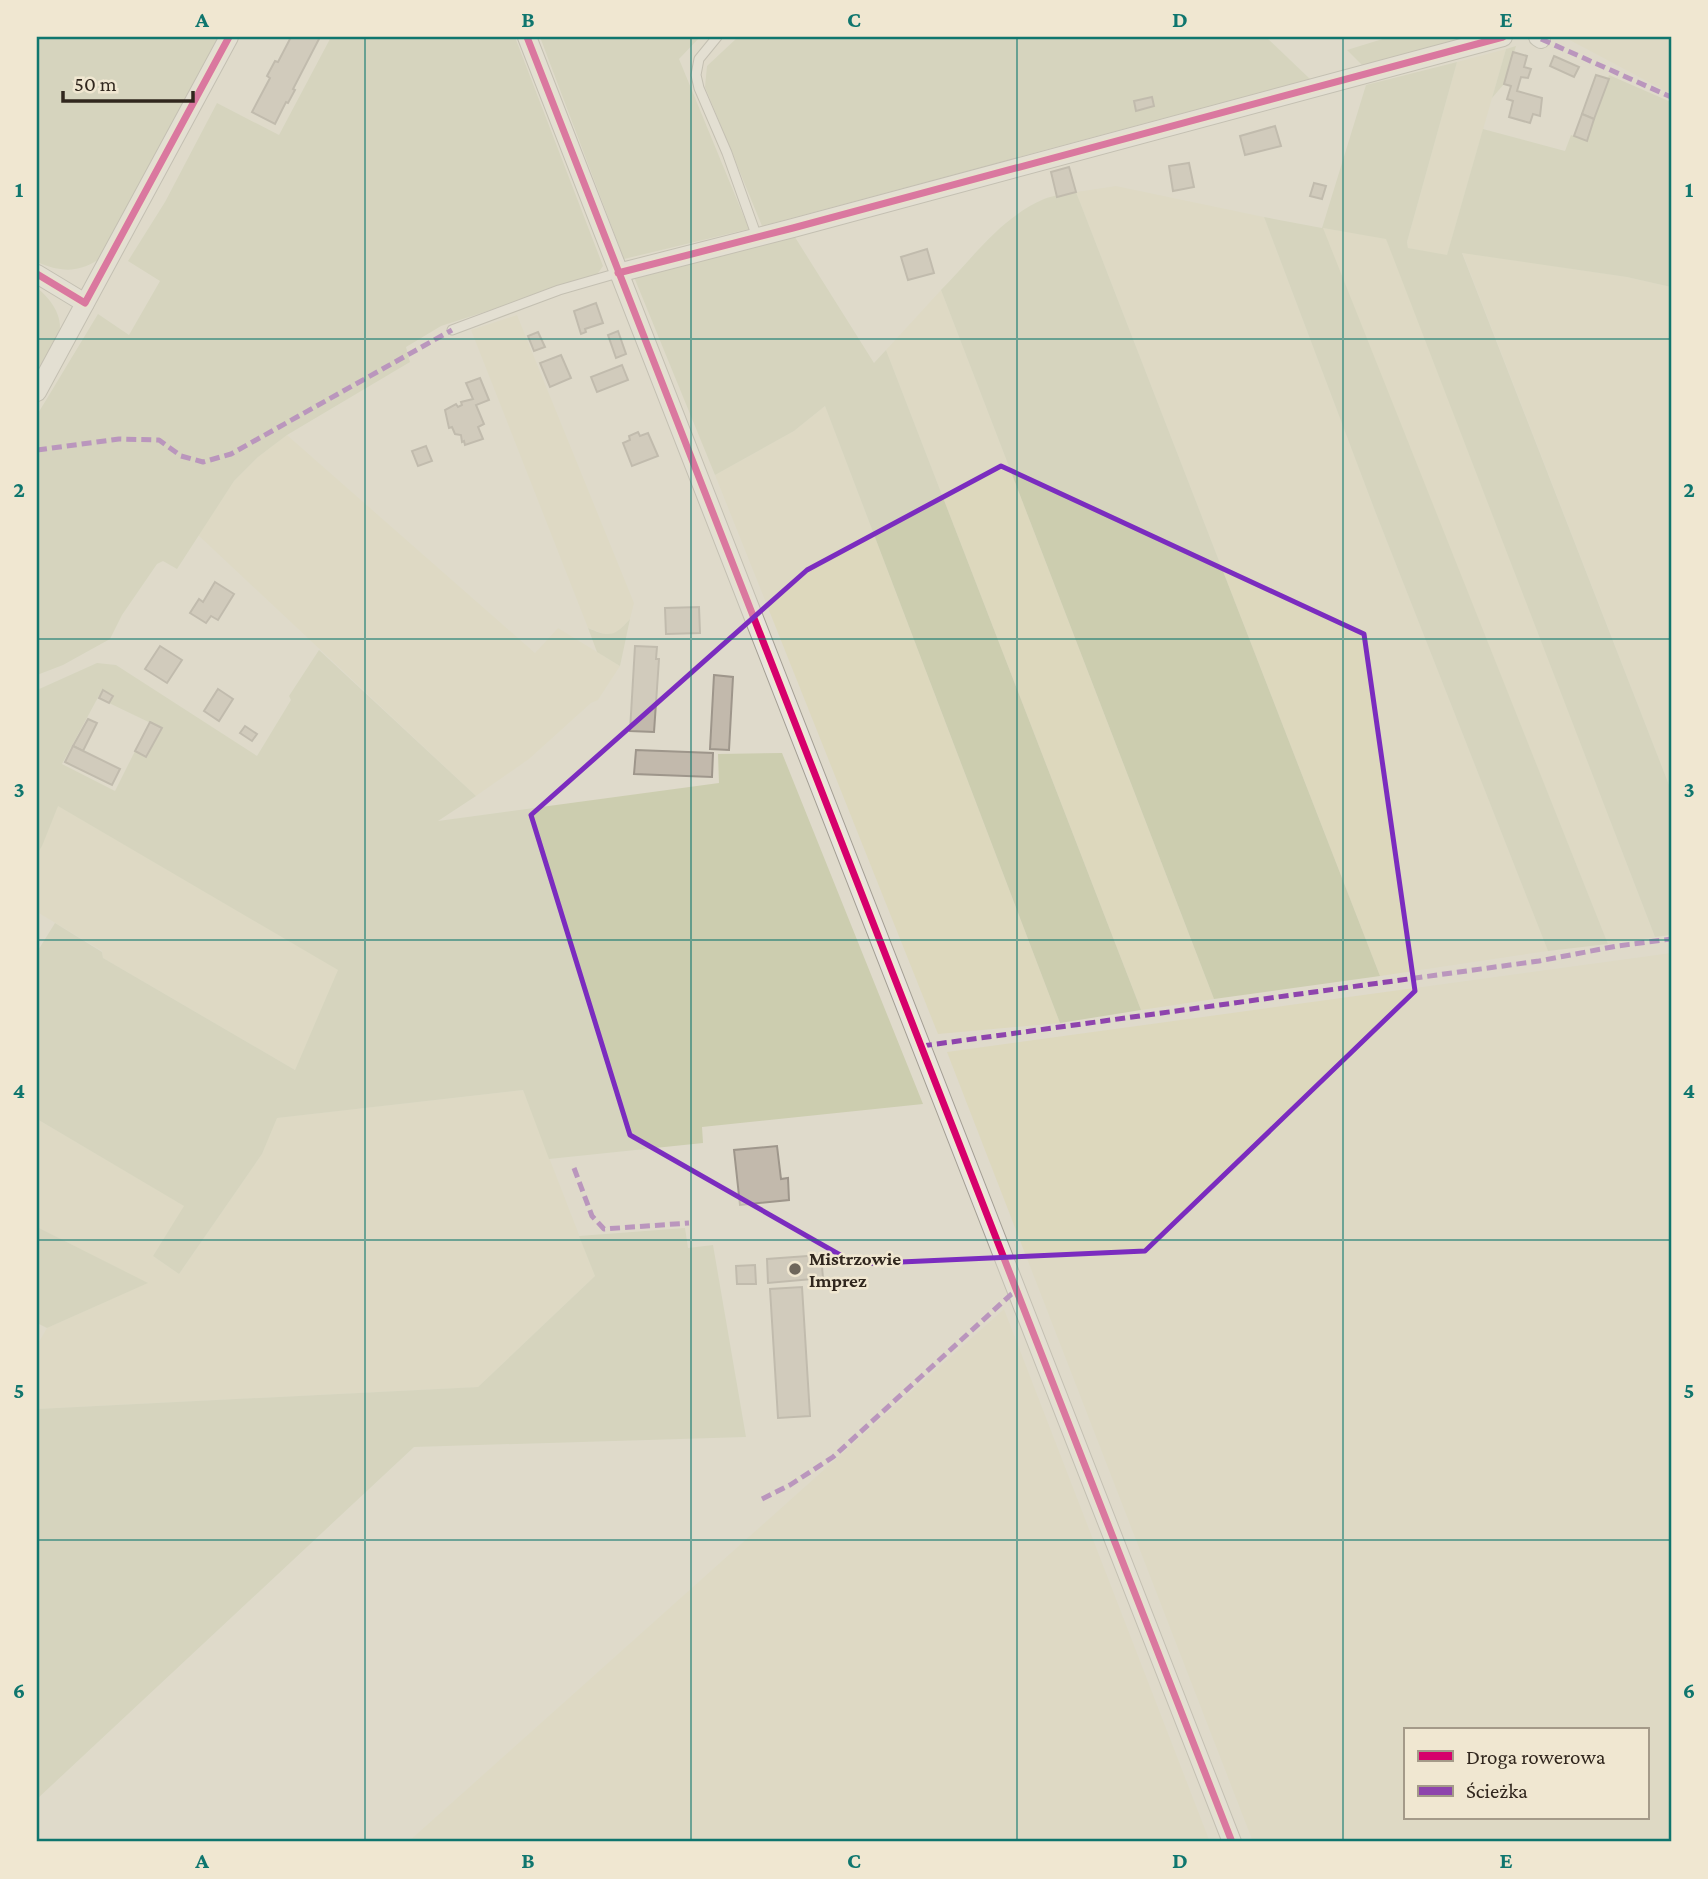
<svg xmlns="http://www.w3.org/2000/svg" width="1708" height="1879" viewBox="0 0 1708 1879" font-family="'Crimson Pro',serif">
<style>
.farmland{fill:#ddd8bd;fill-rule:evenodd}
.green{fill:#cccdaf;fill-rule:evenodd}
.building{fill:#c2b9ac;stroke:#9e968b;stroke-width:2}
.lines{fill:none;stroke-linecap:round;stroke-linejoin:round}
.service-casing{stroke:#a49f94;stroke-width:11}
.minor-casing{stroke:#a49f94;stroke-width:20}
.service{stroke:#e8e4dc;stroke-width:9}
.minor{stroke:#e8e4dc;stroke-width:18}
.quiet{stroke:#8e44ad;stroke-width:5;stroke-dasharray:10 5;stroke-linecap:butt}
.cycleway-casing{stroke:#f0e7d1;stroke-width:11}
.cycleway{stroke:#d6006c;stroke-width:7}
.marked{fill:none;stroke:#7b2cbf;stroke-width:5;stroke-linejoin:round}
.grid{fill:none;stroke:#0f766e;stroke-width:2;stroke-opacity:0.55}
.poi-dot{fill:#6e665b;stroke:#f0e7d1;stroke-width:2.5}
.labels{text-anchor:middle;dominant-baseline:central;stroke-width:5;stroke-linejoin:round;paint-order:stroke}
.poi-label{font-size:19px;font-weight:bold;fill:#31271e;stroke:#f0e7d1;text-anchor:start}
.neatline{fill:none;stroke:#0f766e;stroke-width:2.5}
.grid-label{font-size:23px;text-anchor:middle;font-weight:bold;fill:#0f766e}
</style>
<rect width="100%" height="100%" fill="#dfdacb"/>
<!-- farmland -->
<g class="farmland">
<polygon points="1564,37 1671,37 1671,94"/>
<polygon points="1506,49 1447,256 1408,248 1407,242 1457,62"/>
<polygon points="1116,186 1264,217 1375,511 1548,951 1380,976 1076,192"/>
<polygon points="1322,228 1386,238 1655,937 1608,944"/>
<polygon points="1462,252 1627,277 1671,287 1671,790"/>
<polygon points="941,290 1214,999 1141,1010 886,350"/>
<polygon points="517,315 634,603 630,619 618,632 607,635 588,628 471,330"/>
<polygon points="825,406 1060,1023 938,1034 715,475 794,431"/>
<polygon points="287,435 535,653 558,628 620,666 598,700 591,703 529,759 476,796 198,535 234,481 258,457"/>
<polygon points="57,805 339,970 295,1070 103,958 102,951 37,912 37,855"/>
<path d="M1671,953V1842H1253L947,1052ZM1405,1730H1647V1818H1405Z"/>
<polygon points="523,1090 595,1276 478,1387 37,1409 37,1345 47,1328 147,1283 37,1227 37,1119 185,1206 153,1256 179,1274 262,1154 276,1118"/>
<polygon points="1004,1309 1210,1842 408,1842 818,1475"/>
</g>
<!-- green -->
<g class="green">
<path d="M37,37H218L98,260C77,273 60,272 37,262Z"/>
<polygon points="331,37 515,37 603,266 596,276 441,326 406,347 410,362 287,435 258,457 234,481 177,569 163,561 157,564 122,615 110,639 63,665 37,675 37,415 98,314 129,335 160,281 128,261 165,202 217,103 279,135"/>
<polygon points="540,37 700,37 679,59 749,229 624,259"/>
<polygon points="738,37 1266,37 1310,79 762,226 705,87 707,66"/>
<polygon points="1389,37 1474,37 1362,65 1347,50"/>
<polygon points="1516,46 1504,84 1492,98 1506,49"/>
<polygon points="1457,62 1407,242 1408,248 1447,255 1483,129 1565,151 1571,135 1587,140 1609,75 1671,102 1671,287 1627,277 1462,253 1671,790 1671,935 1655,937 1386,239 1323,228 1608,944 1548,951 1375,511 1264,217 1322,228 1366,85"/>
<path d="M1076,192L1380,976L1214,999L941,290C973,258 1000,218 1044,199C1053,195 1065,195 1076,192Z"/>
<polygon points="793,234 874,363 886,350 1141,1010 1060,1023 825,406 794,431 715,475 634,277"/>
<path d="M37,288C50,298 64,316 59,335C56,344 42,365 37,374Z"/>
<path d="M630,619L620,666L597,652L588,628C610,638 615,636 630,619Z"/>
<path d="M319,650L476,796L438,821L719,783L718,754L782,753L923,1104L702,1127L703,1143L549,1159L523,1090L277,1118L262,1154L179,1274L153,1256L184,1206L37,1119V952L55,923L102,952L103,958L295,1070L338,970L58,806L42,846L39,851L37,850V690L97,663L116,665L257,756L291,700L289,696ZM102,690L113,695L109,703L161,728L147,757L135,751L115,791L62,764Z"/>
<polygon points="37,1227 148,1283 47,1328 37,1323"/>
<polygon points="685,1228 688,1248 713,1245 746,1437 414,1447 37,1799 37,1409 478,1387 595,1276 579,1236"/>
</g>
<!-- building -->
<g class="building">
<polygon points="291,37 320,37 293,89 295,90 288,103 286,102 275,124 252,112 270,78 267,76 275,61 278,62"/>
<polygon points="1513,52 1527,56 1524,67 1531,69 1528,78 1521,77 1517,91 1542,98 1540,116 1533,114 1530,123 1509,117 1513,101 1507,99 1511,86 1504,84"/>
<polygon points="1554,56 1579,67 1574,77 1550,66"/>
<polygon points="1596,75 1609,79 1594,119 1582,114"/>
<polygon points="1152,97 1154,106 1136,111 1134,101"/>
<polygon points="1582,114 1594,119 1587,141 1574,136"/>
<polygon points="1275,126 1281,146 1245,155 1240,136"/>
<polygon points="1189,163 1194,187 1173,191 1169,166"/>
<polygon points="1069,167 1076,192 1057,197 1051,172"/>
<polygon points="1314,183 1326,186 1322,199 1310,196"/>
<polygon points="927,249 934,273 908,280 901,257"/>
<polygon points="596,303 603,323 585,329 586,332 581,334 574,311"/>
<polygon points="618,331 626,354 616,358 608,335"/>
<polygon points="538,332 545,347 534,351 528,336"/>
<polygon points="561,355 571,378 550,387 540,363"/>
<polygon points="622,365 628,380 597,392 591,377"/>
<polygon points="480,378 489,400 476,405 484,424 478,427 483,439 465,445 464,441 462,442 461,435 455,434 452,427 449,428 445,410 456,404 458,407 462,405 461,402 473,399 466,383"/>
<polygon points="638,432 640,436 648,433 658,456 632,466 623,443 630,440 629,436"/>
<polygon points="426,446 432,461 418,466 412,451"/>
<polygon points="215,582 234,594 218,620 211,616 206,623 190,613 199,599 203,602"/>
<polygon points="699,607 700,633 666,634 665,608"/>
<polygon points="160,646 182,660 167,683 145,669"/>
<polygon points="635,646 657,647 656,659 659,659 654,732 630,731"/>
<polygon points="714,675 733,677 729,750 710,749"/>
<polygon points="218,689 233,699 219,721 204,711"/>
<polygon points="103,690 113,696 109,703 99,698"/>
<polygon points="88,719 97,723 83,751 73,746"/>
<polygon points="150,722 162,728 146,757 135,751"/>
<polygon points="245,726 257,734 252,741 240,733"/>
<polygon points="73,746 120,769 112,785 65,762"/>
<polygon points="636,750 713,753 712,777 634,774"/>
<polygon points="777,1146 781,1179 788,1178 789,1200 740,1205 734,1150"/>
<polygon points="821,1255 823,1278 768,1283 767,1259"/>
<polygon points="755,1265 756,1284 737,1284 736,1266"/>
<polygon points="802,1287 810,1416 778,1418 770,1289"/>
</g>
<g class="lines">
<!-- service casing -->
<g class="service-casing">
<g id="service">
<polyline points="717,37 699,59 696,75 699,88 727,153 757,237"/>
<polyline points="452,330 559,290 618,273"/>
</g>
</g>
<!-- minor casing -->
<g class="minor-casing">
<g id="minor">
<polyline points="527,37 1232,1842"/>
<polyline points="1538,37 1541,39"/>
<polyline points="618,273 793,228 1503,37"/>
<polyline points="37,274 85,303"/>
<polyline points="37,392 229,37"/>
</g>
</g>
<!-- service -->
<use href="#service" class="service"/>
<!-- minor -->
<use href="#minor" class="minor"/>
<!-- quiet -->
<g class="quiet">
<polyline points="1541,39 1671,97"/>
<polyline points="37,450 119,439 159,440 181,456 203,462 231,454 452,330"/>
<polyline points="922,1046 1539,961 1617,946 1671,939"/>
<polyline points="574,1168 592,1216 604,1229 689,1223"/>
<polyline points="762,1499 790,1485 833,1457 1017,1289"/>
</g>
<!-- cycleway casing -->
<g class="cycleway-casing">
<g id="cycleway">
<polyline points="527,37 1232,1842"/>
<polyline points="618,273 793,228 1503,37"/>
<polyline points="37,274 85,303 229,37"/>
</g>
</g>
<!-- cycleway -->
<use href="#cycleway" class="cycleway"/>
</g>
<!-- marked area -->
<path d="M0 0H1708V1879H0ZM1001,466L1364,634L1415,991L1145,1251L856,1264L630,1135L531,815L807,570Z" fill="#dfdacb" fill-opacity=".55" fill-rule="evenodd"/>
<path class="marked" d="M1001,466L1364,634L1415,991L1145,1251L856,1264L630,1135L531,815L807,570Z"/>
<!-- grid -->
<path class="grid" d="M365,37V1842M691,37V1842M1017,37V1842M1343,37V1842M37,339H1671M37,639H1671M37,940H1671M37,1240H1671M37,1540H1671"/>
<!-- markers -->
<circle class="poi-dot" cx="795" cy="1269" r="7"/>
<g class="labels">
<!-- poi labels -->
<g class="poi-label">
<text x="809" y="1258">Mistrzowie<tspan x="809" dy="22">Imprez</tspan></text>
</g>
</g>
<!-- border -->
<rect width="1708" height="1879" fill="none" stroke="#f0e7d1" stroke-width="77"/>
<!-- legend -->
<rect x="1404" y="1728" width="245" height="91" fill="#f0e7d1" stroke="#a49a89" stroke-width="2"/>
<rect x="1418" y="1751" width="35" height="10" fill="#d6006c" stroke="#a49a89" stroke-width="2"/>
<text x="1466" y="1764" font-size="21" fill="#31271e">Droga rowerowa</text>
<rect x="1418" y="1786" width="35" height="10" fill="#8e44ad" stroke="#a49a89" stroke-width="2"/>
<text x="1466" y="1798" font-size="21" fill="#31271e">Ścieżka</text>
<!-- scale -->
<path d="M63 91v10h130v-10" fill="none" stroke="#31271e" stroke-width="3.5"/>
<text x="74" y="91" font-size="21" fill="#31271e" stroke="#f0e7d1" stroke-width="5" paint-order="stroke">50 m</text>
<rect x="38" y="38" width="1632" height="1802" class="neatline"/>
<g class="grid-label">
<text x="202" y="27">A</text>
<text x="528" y="27">B</text>
<text x="854" y="27">C</text>
<text x="1180" y="27">D</text>
<text x="1506" y="27">E</text>
<text x="19" y="197">1</text>
<text x="1689" y="197">1</text>
<text x="19" y="497">2</text>
<text x="1689" y="497">2</text>
<text x="19" y="797">3</text>
<text x="1689" y="797">3</text>
<text x="19" y="1098">4</text>
<text x="1689" y="1098">4</text>
<text x="19" y="1398">5</text>
<text x="1689" y="1398">5</text>
<text x="19" y="1698">6</text>
<text x="1689" y="1698">6</text>
<text x="202" y="1868">A</text>
<text x="528" y="1868">B</text>
<text x="854" y="1868">C</text>
<text x="1180" y="1868">D</text>
<text x="1506" y="1868">E</text>
</g>
</svg>
